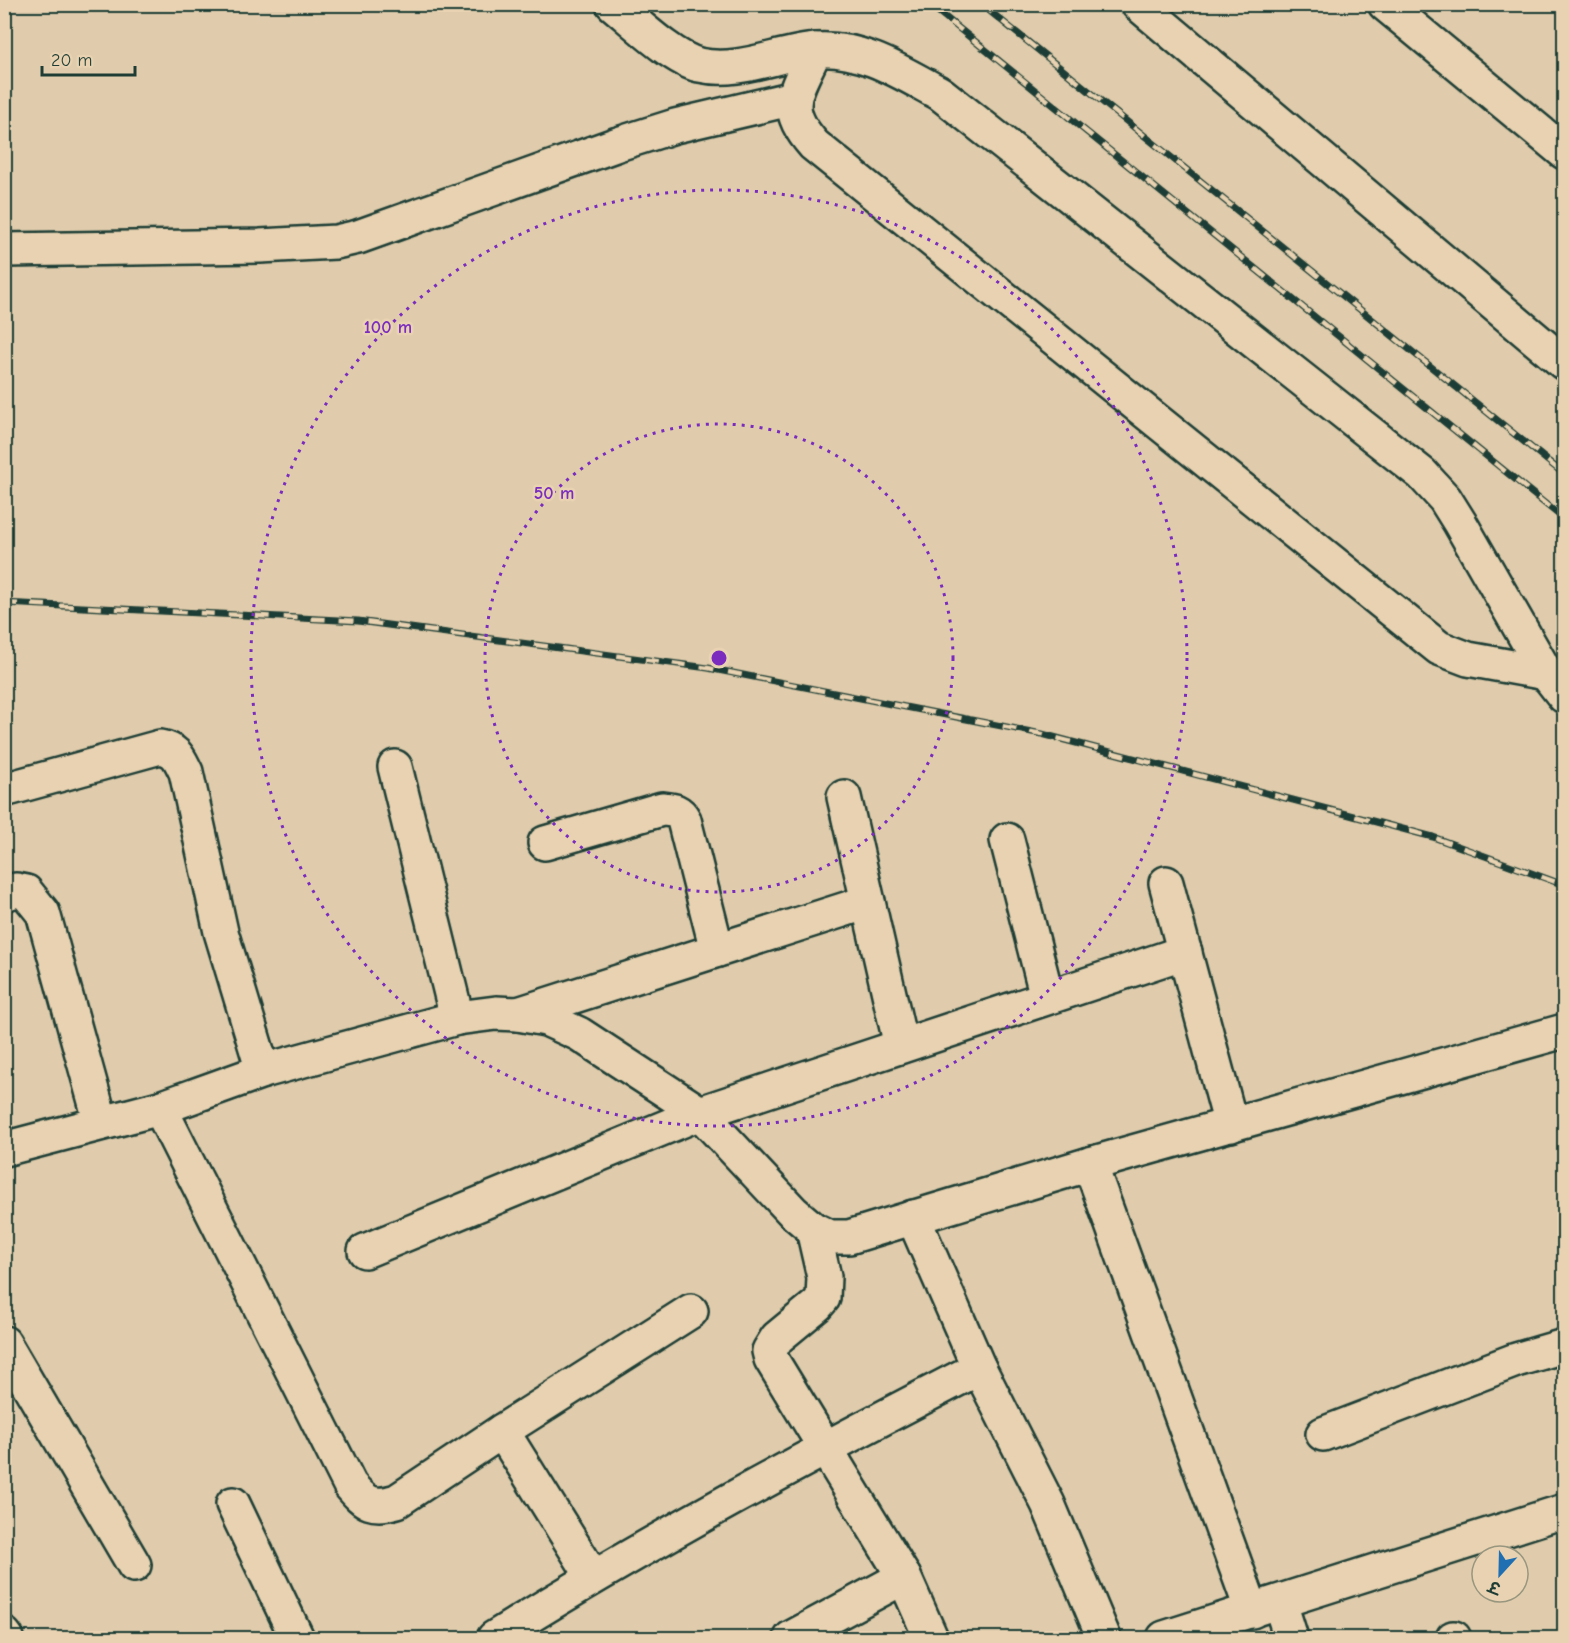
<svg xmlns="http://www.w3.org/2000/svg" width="1569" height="1643" viewBox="0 0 1569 1643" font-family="'Comic Neue','Playpen Sans Deva',sans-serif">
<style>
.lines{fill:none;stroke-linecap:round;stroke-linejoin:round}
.minor-casing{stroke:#1f3d34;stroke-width:38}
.minor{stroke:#e8d2b1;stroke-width:33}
.rail-casing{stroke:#1f3d34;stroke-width:7}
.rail{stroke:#e8d2b1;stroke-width:4.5;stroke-dasharray:14;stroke-linecap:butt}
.ring{fill:none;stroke:#7b2cbf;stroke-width:3;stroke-dasharray:3 6}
.centre{fill:#7b2cbf;stroke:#e8d2b1;stroke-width:3}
.ring-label{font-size:18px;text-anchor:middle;font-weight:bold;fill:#7b2cbf;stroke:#e8d2b1;stroke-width:5;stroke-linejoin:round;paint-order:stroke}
</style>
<rect width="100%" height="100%" fill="#e0ccac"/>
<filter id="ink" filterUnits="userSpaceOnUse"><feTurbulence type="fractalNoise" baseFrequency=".0167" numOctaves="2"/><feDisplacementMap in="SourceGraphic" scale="12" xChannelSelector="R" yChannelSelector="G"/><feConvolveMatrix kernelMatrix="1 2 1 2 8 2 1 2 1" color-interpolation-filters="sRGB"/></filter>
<g filter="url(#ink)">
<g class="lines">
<!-- minor casing -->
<g class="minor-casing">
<g id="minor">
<path d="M613,4C635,22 673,59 699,65C739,74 778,53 817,50C863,47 902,73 941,94L1422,474L1445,499L1460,523L1546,673L1564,696"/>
<polyline points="1138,4 1564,363"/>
<polyline points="1385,4 1564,152"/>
<path d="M815,50C797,91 779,106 814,145L1439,648L1468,659L1546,673"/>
<polyline points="4,250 260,246 336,242 358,237 618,144 675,126 794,98"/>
<polyline points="395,767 457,1018"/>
<path d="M4,790L160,747C177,750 179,758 186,772L221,932L263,1071"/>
<polyline points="844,797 901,1046"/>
<polyline points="1007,840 1047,997"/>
<path d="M545,843L662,809C673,810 679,810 684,820L717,950"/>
<polyline points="1166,883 1231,1125"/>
<polyline points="4,894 16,890 26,892 43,913 101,1123"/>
<polyline points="518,1014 868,902"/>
<path d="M160,1108L350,1485C366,1504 373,1508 397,1501L502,1431L691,1311"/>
<polyline points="4,1149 160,1108 263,1071 457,1018 496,1013 518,1014 546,1019 579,1034 700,1113 793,1212 813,1229 830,1237 849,1237 1090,1164 1564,1031"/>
<polyline points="1090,1164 1252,1611"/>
<polyline points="913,1217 979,1368 1048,1504 1104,1638"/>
<polyline points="813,1229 824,1277 823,1298 817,1305 777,1338 769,1351 771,1359 904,1577 931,1638"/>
<polyline points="365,1251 700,1113 1185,952"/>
<polyline points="4,1343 134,1565"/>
<polyline points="502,1431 593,1577"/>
<polyline points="1323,1434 1516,1360 1564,1346"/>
<polyline points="233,1504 297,1638"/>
<polyline points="1280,1603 1291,1638"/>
<polyline points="4,1634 7,1638"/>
<path d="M494,1638C651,1540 814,1453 979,1368"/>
<polyline points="791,1638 904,1577"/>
<polyline points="1164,1638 1564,1511"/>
<polyline points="1453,1638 1454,1638"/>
</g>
</g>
<!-- minor -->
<use href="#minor" class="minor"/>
<!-- rail casing -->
<g class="rail-casing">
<g id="rail">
<polyline points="929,4 1564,519"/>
<polyline points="981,4 1564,474"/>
<polyline points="4,603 358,621 708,668 1042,734 1433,837 1564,885"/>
</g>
</g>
<!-- rail -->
<use href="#rail" class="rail"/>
</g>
</g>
<!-- distance rings -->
<g class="ring">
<circle cx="719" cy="658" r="234"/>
<circle cx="719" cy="658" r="468"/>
</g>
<circle cx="719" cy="658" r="9" class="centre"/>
<g class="ring-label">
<text x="388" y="333">100 m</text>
<text x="554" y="499">50 m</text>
</g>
<!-- margin -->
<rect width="1569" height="1643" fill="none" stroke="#e8d2b1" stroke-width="24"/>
<rect x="12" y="12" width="1545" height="1619" fill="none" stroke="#1f3d34" stroke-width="2" filter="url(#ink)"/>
<!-- north arrow -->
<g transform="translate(1500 1574) rotate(202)"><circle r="28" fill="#e8d2b1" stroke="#98967f" stroke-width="1.5"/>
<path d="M0-4.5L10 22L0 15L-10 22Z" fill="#1f6fb2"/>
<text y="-9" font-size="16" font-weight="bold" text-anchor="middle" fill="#1f3d34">उ</text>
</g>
<!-- scale -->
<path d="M42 66v9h93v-9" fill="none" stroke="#1f3d34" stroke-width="3"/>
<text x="51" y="66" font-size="18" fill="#1f3d34" stroke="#e8d2b1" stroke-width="4.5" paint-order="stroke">20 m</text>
</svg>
